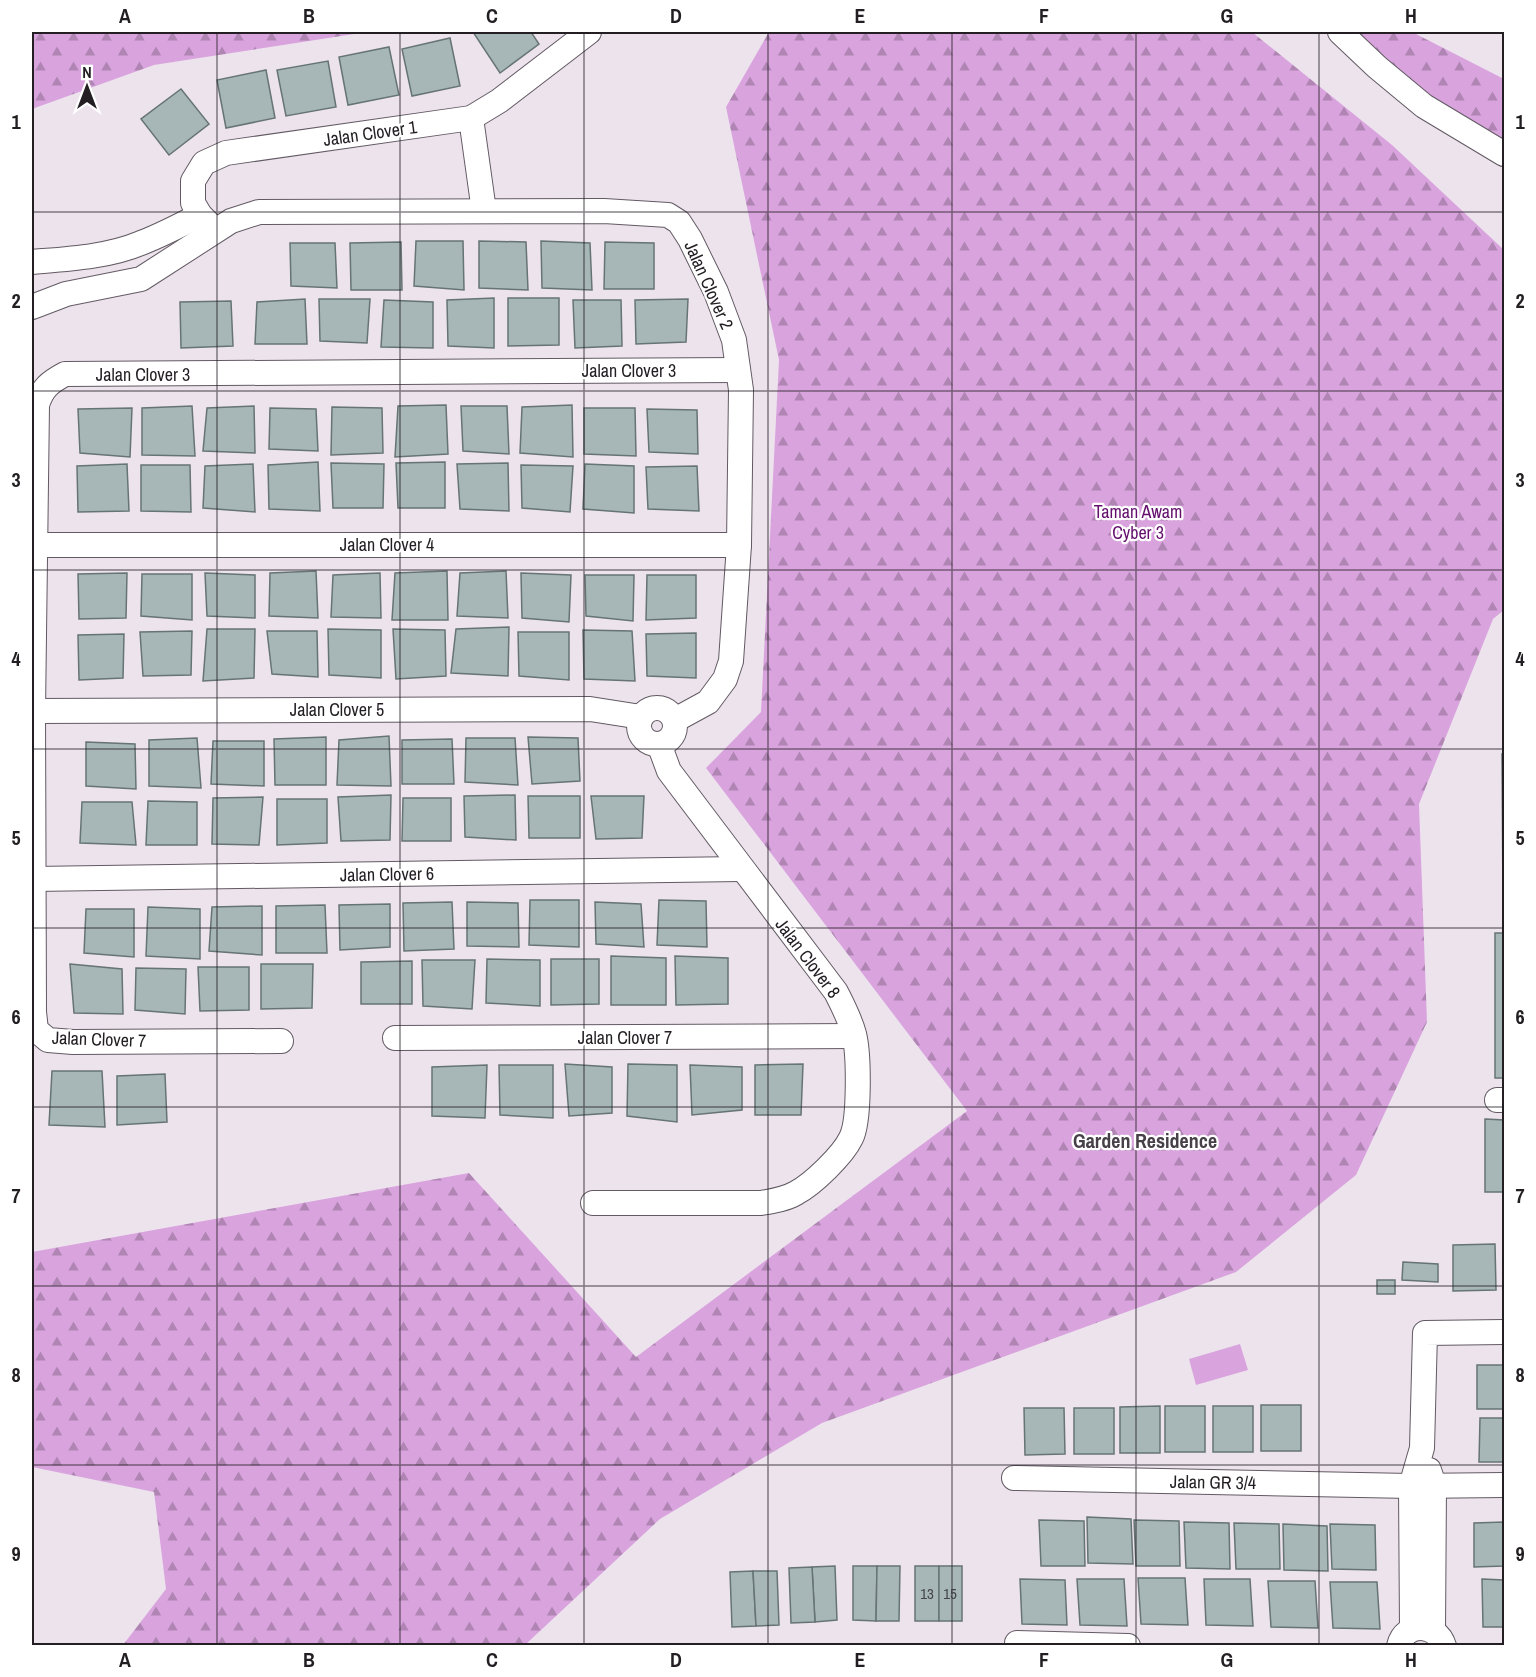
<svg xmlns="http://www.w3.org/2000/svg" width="1536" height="1677" viewBox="0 0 1536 1677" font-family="'Archivo Narrow',sans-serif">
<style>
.forest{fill:url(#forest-firs)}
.pitch{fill:#d9a4de}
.building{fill:#a7b6b6;stroke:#667474;stroke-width:1.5}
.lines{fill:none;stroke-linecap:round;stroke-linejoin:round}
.minor-casing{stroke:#625a63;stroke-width:26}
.minor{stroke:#fff;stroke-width:24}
.grid{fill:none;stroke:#221e22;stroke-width:1.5;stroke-opacity:0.55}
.labels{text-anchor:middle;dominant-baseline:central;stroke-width:4.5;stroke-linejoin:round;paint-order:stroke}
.number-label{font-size:15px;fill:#434447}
.street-label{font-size:18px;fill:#221e22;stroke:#fff}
.park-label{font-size:18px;fill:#640f6d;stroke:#fff}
.neighbourhood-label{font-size:20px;font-weight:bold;fill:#484048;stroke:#fff}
.neatline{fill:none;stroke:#221e22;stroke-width:2}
.grid-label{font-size:20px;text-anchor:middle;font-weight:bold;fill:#221e22}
</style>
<defs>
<pattern id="forest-firs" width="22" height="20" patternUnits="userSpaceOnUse" patternTransform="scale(1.5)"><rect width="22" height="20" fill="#d9a4de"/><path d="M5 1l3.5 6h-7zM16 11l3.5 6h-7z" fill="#b085b4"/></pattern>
</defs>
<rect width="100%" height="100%" fill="#ede3ed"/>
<!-- forest -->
<g class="forest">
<polygon points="32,32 367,32 154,65 32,109"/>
<polygon points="769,32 1252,32 1392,145 1504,250 1504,610 1493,619 1419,804 1427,1022 1356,1175 1236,1272 822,1423 660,1519 525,1645 123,1645 166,1589 154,1492 32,1467 32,1252 469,1173 636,1357 967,1111 706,768 761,712 779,360 726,107"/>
<polygon points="1356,32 1412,32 1504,79 1504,147 1430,102"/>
</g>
<!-- pitch -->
<polygon class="pitch" points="1240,1344 1248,1370 1196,1385 1189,1359"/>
<!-- building -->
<g class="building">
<polygon points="473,32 531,32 539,44 500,73"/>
<polygon points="450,38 460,86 412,96 402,49"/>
<polygon points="389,47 399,95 348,105 339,57"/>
<polygon points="328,61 336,107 286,116 277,70"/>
<polygon points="266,70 275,118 226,128 217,80"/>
<polygon points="181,89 209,124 169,155 141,119"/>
<polygon points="416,241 463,241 464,290 414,286"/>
<polygon points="479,241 526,242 528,290 479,288"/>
<polygon points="541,241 590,243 592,290 542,288"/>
<polygon points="401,242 402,290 351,290 350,243"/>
<polygon points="605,242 654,243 654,289 604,289"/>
<polygon points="290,243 335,243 337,288 291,286"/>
<polygon points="494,298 494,348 448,346 447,300"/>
<polygon points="508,298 559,298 559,345 508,346"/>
<polygon points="305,299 307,344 255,344 257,302"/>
<polygon points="319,299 370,299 367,343 320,341"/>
<polygon points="688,299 686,342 636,344 635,300"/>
<polygon points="384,300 433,302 433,348 381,347"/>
<polygon points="573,300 621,300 622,346 575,348"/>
<polygon points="231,301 233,346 181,348 180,302"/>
<polygon points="446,405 448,454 395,457 398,406"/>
<polygon points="572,405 573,457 520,453 522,407"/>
<polygon points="192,406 195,456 142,455 142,408"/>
<polygon points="254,406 255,453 203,451 207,408"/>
<polygon points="461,406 507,406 509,454 463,451"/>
<polygon points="332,407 382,408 383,453 331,455"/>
<polygon points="132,408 130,457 80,453 78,409"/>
<polygon points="270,408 316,409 318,451 269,449"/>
<polygon points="584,408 635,408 636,456 584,454"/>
<polygon points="647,409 697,410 698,454 649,452"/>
<polygon points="318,462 320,511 269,509 268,465"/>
<polygon points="445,462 445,508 398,508 396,463"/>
<polygon points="331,463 384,464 383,508 333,508"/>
<polygon points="508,463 509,511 460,509 457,464"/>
<polygon points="127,464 129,511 78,512 77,466"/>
<polygon points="253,464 255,512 203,508 205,466"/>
<polygon points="585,464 634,466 634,513 583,509"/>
<polygon points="141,465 190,465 191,512 141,511"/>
<polygon points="521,465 573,466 570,512 522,508"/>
<polygon points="697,466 699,511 648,509 646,467"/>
<polygon points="316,571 318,618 269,616 270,573"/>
<polygon points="447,571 448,620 392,620 395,573"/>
<polygon points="506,571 508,618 457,616 460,573"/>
<polygon points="127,573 126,618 79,619 78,574"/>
<polygon points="205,573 255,575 255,618 207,616"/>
<polygon points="380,573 381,618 331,617 333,575"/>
<polygon points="521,573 571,575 569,622 522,618"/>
<polygon points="142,574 192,574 192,620 141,616"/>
<polygon points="585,575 634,575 633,621 586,616"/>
<polygon points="647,575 696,575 696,618 646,620"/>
<polygon points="509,627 508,676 451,673 456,629"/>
<polygon points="207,629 255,629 254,678 203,681"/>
<polygon points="328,629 381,630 381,678 329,675"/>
<polygon points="393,629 445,630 446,676 396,679"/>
<polygon points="583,630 632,631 635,681 584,679"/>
<polygon points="192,631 191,675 143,676 140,632"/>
<polygon points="267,631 317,631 318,677 272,674"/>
<polygon points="518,632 569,632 569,680 519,676"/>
<polygon points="696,633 696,678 647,676 646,634"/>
<polygon points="124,634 123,678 79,680 78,635"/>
<polygon points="389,736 391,786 337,785 339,740"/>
<polygon points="326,737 326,785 275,785 274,739"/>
<polygon points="528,737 578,738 580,781 532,784"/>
<polygon points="197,738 201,788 149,786 149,740"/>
<polygon points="466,738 515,738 518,785 465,782"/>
<polygon points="452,739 454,784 402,784 402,740"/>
<polygon points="213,741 264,741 264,786 211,784"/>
<polygon points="86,742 135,744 136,789 86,786"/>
<polygon points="1502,754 1504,754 1504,903 1503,903"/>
<polygon points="391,795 390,840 341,841 338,797"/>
<polygon points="515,795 516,840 465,837 464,796"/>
<polygon points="528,796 580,796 580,838 529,838"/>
<polygon points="591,796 644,796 642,838 596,839"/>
<polygon points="263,797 259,845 212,844 213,798"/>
<polygon points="403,798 451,798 451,841 402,841"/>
<polygon points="277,799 327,799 327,843 277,845"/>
<polygon points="148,801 197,802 197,845 146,845"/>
<polygon points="82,802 132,802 136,845 80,843"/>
<polygon points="530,900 579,900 579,947 529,945"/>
<polygon points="659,900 706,901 707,947 657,945"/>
<polygon points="452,902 454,949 404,951 403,903"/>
<polygon points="467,902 518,903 519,947 467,946"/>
<polygon points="595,902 641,904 644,947 596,944"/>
<polygon points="390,904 390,947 340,950 339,905"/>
<polygon points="325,905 327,953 276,953 276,906"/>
<polygon points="262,906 262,955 209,951 212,907"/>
<polygon points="148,907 200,909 200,959 146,956"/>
<polygon points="86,909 134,909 134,957 84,953"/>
<rect x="1495" y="933" width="9" height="145"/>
<polygon points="611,956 666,958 666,1005 611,1005"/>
<polygon points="675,956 728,958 728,1004 676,1005"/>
<polygon points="487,959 540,960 540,1006 486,1003"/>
<polygon points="551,959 599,959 599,1004 551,1005"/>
<polygon points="422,960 475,960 472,1009 423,1006"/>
<polygon points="412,961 412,1004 361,1004 361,962"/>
<polygon points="70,964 122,969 123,1014 74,1013"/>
<polygon points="261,964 313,964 312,1008 261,1009"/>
<polygon points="198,967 249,967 249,1010 200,1011"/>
<polygon points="136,968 186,969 185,1014 135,1010"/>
<polygon points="565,1064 612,1067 612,1113 569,1116"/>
<polygon points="628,1064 677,1065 677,1122 627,1116"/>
<polygon points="803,1064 801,1115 755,1115 755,1065"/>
<polygon points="487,1065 485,1118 432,1116 432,1067"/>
<polygon points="499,1065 553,1065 553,1118 500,1115"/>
<polygon points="690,1065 742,1067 742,1110 692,1115"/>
<polygon points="52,1071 102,1071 105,1127 49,1125"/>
<polygon points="165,1074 167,1122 117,1125 117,1076"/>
<polygon points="1485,1119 1504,1120 1504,1192 1485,1192"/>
<polygon points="1495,1244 1496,1290 1453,1291 1453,1245"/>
<polygon points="1403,1262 1438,1264 1438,1282 1402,1280"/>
<rect x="1377" y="1280" width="18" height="14"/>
<rect x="1477" y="1365" width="27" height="44"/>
<rect x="1261" y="1405" width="40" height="46"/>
<polygon points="1160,1406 1160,1453 1120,1453 1120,1407"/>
<rect x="1165" y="1406" width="40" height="46"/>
<rect x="1213" y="1406" width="40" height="46"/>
<polygon points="1024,1408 1064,1408 1065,1454 1025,1455"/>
<rect x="1074" y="1408" width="40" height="46"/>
<polygon points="1480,1418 1504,1418 1504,1462 1479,1462"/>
<polygon points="1087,1517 1131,1519 1133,1564 1088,1563"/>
<polygon points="1039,1520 1084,1521 1085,1566 1041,1566"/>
<polygon points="1134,1520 1179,1521 1180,1566 1136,1566"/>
<polygon points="1184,1522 1229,1523 1230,1569 1186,1568"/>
<polygon points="1504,1522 1504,1566 1474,1567 1474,1523"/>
<polygon points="1234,1523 1279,1524 1280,1569 1236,1569"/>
<polygon points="1283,1524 1327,1526 1328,1571 1284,1570"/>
<polygon points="1330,1524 1375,1525 1376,1570 1332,1569"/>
<polygon points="835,1566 837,1620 815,1622 812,1567"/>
<polygon points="853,1566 877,1566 876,1621 853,1620"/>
<polygon points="877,1566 900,1566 899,1621 876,1621"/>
<rect x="915" y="1566" width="24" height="55"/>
<rect x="939" y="1566" width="23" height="55"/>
<polygon points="812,1567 815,1622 791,1623 789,1568"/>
<polygon points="753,1571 756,1626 732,1627 730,1572"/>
<polygon points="753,1571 777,1571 779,1625 756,1626"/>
<polygon points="1138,1578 1185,1578 1188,1625 1141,1624"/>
<polygon points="1020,1579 1065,1580 1067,1625 1022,1624"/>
<polygon points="1077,1579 1124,1579 1127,1626 1080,1625"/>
<polygon points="1204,1579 1250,1579 1253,1626 1206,1625"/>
<polygon points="1482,1579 1504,1580 1504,1627 1483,1627"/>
<polygon points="1268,1581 1315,1581 1318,1628 1271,1627"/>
<polygon points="1330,1582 1377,1582 1380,1629 1333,1628"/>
</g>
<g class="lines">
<!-- minor casing -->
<g class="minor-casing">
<g id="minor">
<polyline points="1340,32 1377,67 1424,106 1504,154"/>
<polyline points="471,118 484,211"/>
<polyline points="215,230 200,215 193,203 193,181 204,163 226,153 471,118 499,101 589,32"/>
<path d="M32,262C67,259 108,257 141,243C162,235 181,225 200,215"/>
<polyline points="32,307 66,294 141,279 231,221 259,212 604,211 668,215 679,222 690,239 716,292 734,340 741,390 739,545 731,661 725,679 708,702 675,720"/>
<polyline points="34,545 739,545"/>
<circle cx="657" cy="726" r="18"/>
<polyline points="33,711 590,709 641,717"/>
<polyline points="33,879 741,869"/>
<polyline points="395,1038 854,1036"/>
<path d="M281,1041L73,1042L48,1040L36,1030L34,1012L33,711L37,405C42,388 50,382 65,374L738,370"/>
<polyline points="1497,1100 1504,1100"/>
<path d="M593,1203H761C773,1201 786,1199 796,1193C813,1184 843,1155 851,1138C860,1121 859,1053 854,1034C850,1019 843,1006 836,992L669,771L659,744"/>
<polyline points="1429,1470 1434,1485 1433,1630"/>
<polyline points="1014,1478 1411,1486 1504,1485"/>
<polyline points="1412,1629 1411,1486 1422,1448 1425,1333 1504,1332"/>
<polyline points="1017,1643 1128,1646"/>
<path d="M1399,1646C1405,1621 1437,1623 1444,1646"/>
</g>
</g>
<!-- minor -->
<use href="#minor" class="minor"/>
</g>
<!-- grid -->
<path class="grid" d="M217,32V1646M400,32V1646M584,32V1646M768,32V1646M952,32V1646M1136,32V1646M1319,32V1646M32,212H1504M32,391H1504M32,570H1504M32,749H1504M32,928H1504M32,1107H1504M32,1286H1504M32,1465H1504"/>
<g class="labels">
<!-- number labels -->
<g class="number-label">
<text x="927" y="1593">13</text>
<text x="950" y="1593">15</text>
</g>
<!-- street labels -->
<g class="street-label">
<text transform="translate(370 133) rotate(-8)">Jalan Clover 1</text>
<text transform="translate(709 285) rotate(66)">Jalan Clover 2</text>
<text x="629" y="370">Jalan Clover 3</text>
<text x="143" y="374">Jalan Clover 3</text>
<text x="387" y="544">Jalan Clover 4</text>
<text x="337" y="709">Jalan Clover 5</text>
<text transform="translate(387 874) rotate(-1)">Jalan Clover 6</text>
<text transform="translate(808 958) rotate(53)">Jalan Clover 8</text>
<text x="625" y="1037">Jalan Clover 7</text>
<text transform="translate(99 1039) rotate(2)">Jalan Clover 7</text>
<text transform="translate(1213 1482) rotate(1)">Jalan GR 3/4</text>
</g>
<!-- park labels -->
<g class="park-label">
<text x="1138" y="511">Taman Awam<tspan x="1138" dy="21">Cyber 3</tspan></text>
</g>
<!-- neighbourhood labels -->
<g class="neighbourhood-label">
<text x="1145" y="1140">Garden Residence</text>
</g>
</g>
<!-- border -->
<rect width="1536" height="1677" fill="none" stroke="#ffffff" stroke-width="66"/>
<!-- north arrow -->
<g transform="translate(87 87)" stroke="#ffffff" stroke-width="4.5" paint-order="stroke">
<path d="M0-4.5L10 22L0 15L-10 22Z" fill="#221e22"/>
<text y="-9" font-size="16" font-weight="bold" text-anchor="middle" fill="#221e22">N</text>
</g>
<rect x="33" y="33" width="1470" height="1611" class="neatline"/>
<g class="grid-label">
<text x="125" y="23">A</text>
<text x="309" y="23">B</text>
<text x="492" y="23">C</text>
<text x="676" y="23">D</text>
<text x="860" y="23">E</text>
<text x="1044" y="23">F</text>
<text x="1227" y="23">G</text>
<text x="1411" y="23">H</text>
<text x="16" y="129">1</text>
<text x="1520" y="129">1</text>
<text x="16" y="308">2</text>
<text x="1520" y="308">2</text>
<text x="16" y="487">3</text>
<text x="1520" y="487">3</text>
<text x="16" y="666">4</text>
<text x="1520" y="666">4</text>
<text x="16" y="845">5</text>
<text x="1520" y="845">5</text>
<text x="16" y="1024">6</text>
<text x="1520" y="1024">6</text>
<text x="16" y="1203">7</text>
<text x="1520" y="1203">7</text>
<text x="16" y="1382">8</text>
<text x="1520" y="1382">8</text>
<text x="16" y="1561">9</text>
<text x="1520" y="1561">9</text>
<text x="125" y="1667">A</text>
<text x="309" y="1667">B</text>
<text x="492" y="1667">C</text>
<text x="676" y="1667">D</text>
<text x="860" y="1667">E</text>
<text x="1044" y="1667">F</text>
<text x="1227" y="1667">G</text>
<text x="1411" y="1667">H</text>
</g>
</svg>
